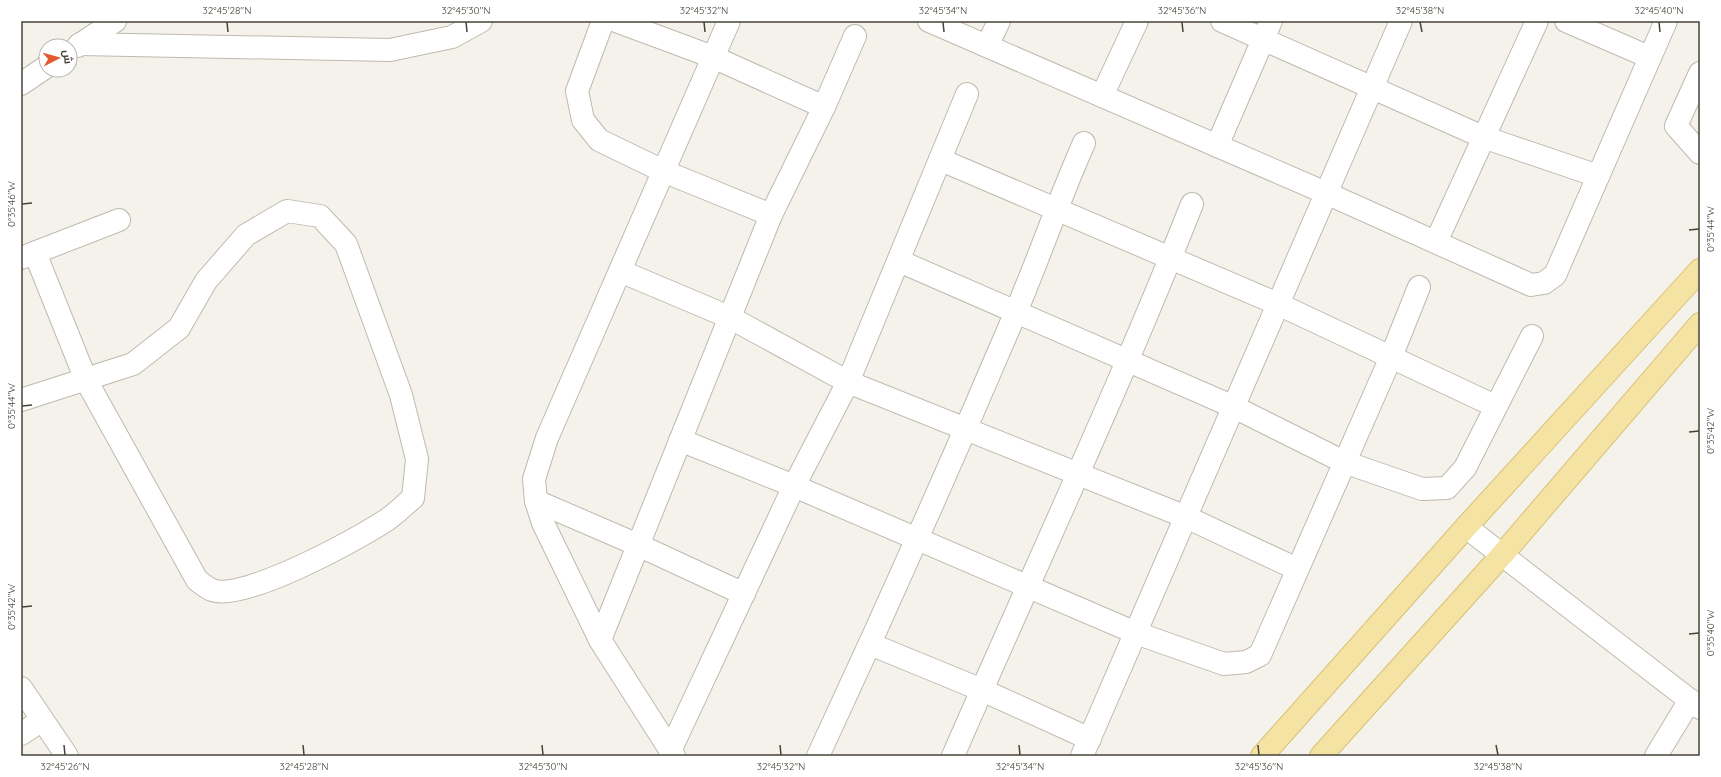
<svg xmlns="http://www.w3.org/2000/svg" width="1721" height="777" viewBox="0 0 1721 777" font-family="Quicksand,Cairo,sans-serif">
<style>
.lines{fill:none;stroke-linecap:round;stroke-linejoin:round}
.minor-casing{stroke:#bebaae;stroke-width:24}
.major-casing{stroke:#d8c174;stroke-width:24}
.minor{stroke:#fff;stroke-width:22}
.major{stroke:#f4e3a3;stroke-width:22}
.ticks{fill:none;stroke:#474339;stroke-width:1.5}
.neatline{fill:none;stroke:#474339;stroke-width:1.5}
.ticks-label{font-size:10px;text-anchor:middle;fill:#474339}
</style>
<rect width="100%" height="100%" fill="#f4f2eb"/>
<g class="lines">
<!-- minor casing -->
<g class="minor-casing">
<g id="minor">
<polyline points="603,21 577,91 583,120 599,140 663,171 771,215"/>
<polyline points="616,21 713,57 824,107"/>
<polyline points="929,21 1326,193 1531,285 1544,283 1555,275 1666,21"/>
<polyline points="1222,21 1483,137 1598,176"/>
<polyline points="1566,21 1649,57"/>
<polyline points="80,44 390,50 452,37 481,21"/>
<polyline points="78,46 115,21"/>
<polyline points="987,46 999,21"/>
<polyline points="1700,73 1676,126 1700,153"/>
<polyline points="21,84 46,67"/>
<polyline points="1102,96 1137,21"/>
<polyline points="1217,146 1271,21"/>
<polyline points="941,160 1278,304 1495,406"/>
<polyline points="1436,242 1537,21"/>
<polyline points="21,258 119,220"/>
<polyline points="899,261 1234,407 1344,462 1422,489 1447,488 1465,468 1532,336"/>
<polyline points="620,271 729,317 848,382 1186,517 1297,569"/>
<path d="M21,400L133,364L179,328L206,281L246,235L287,211L320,216L346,244L401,395L417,459L413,498C404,505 395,515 385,521C356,540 243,602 212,590C207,588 201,583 197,580L86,380L35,253"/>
<polyline points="680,440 794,486 1136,633 1224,664 1246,662 1260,655 1391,357 1419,287"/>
<polyline points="536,501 638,545 744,594"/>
<polyline points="1466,527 1700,708"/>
<polyline points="600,640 771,215 824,107 855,36"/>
<polyline points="870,644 982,690 1090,739"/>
<polyline points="21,688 67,756"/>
<polyline points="21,734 42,720"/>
<polyline points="670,751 794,486 848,382 967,94"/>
<polyline points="674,756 600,640 543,523 536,501 534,479 547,438 729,21"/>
<path d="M818,756C886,610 952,462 1015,314C1039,258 1059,199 1084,143"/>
<path d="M953,756C1033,572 1118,391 1192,204"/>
<polyline points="1082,756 1401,21"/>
<polyline points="1656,756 1690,700"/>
</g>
</g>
<!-- major casing -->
<g class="major-casing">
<g id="major">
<polyline points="1262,756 1466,527 1700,270"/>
<polyline points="1321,756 1502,555 1700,324"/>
</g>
</g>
<!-- minor -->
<use href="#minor" class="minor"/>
<!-- major -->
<use href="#major" class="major"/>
</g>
<!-- ticks -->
<path class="ticks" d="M227,22L228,32M466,22L467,32M704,22L705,32M943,22L944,32M1182,22L1183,32M1420,22L1422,32M1659,22L1660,32M22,204L32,203M1689,230L1699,229M22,406L32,405M1689,432L1699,431M22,607L32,606M1689,634L1699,633M64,745L65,755M303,745L304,755M542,745L543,755M780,745L781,755M1019,745L1020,755M1258,745L1259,755M1496,745L1498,755"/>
<!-- border -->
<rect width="1721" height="777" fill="none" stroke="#ffffff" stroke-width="44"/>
<!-- north arrow -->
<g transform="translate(58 58) rotate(84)"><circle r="19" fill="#ffffff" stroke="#b5b4b0"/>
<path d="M0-3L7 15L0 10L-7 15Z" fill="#e45931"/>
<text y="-6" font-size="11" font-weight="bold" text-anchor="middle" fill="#474339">ش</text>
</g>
<rect x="22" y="22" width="1677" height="733" class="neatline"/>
<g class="ticks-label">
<text x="227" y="14">32°45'28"N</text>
<text x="466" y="14">32°45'30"N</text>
<text x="704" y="14">32°45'32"N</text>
<text x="943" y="14">32°45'34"N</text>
<text x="1182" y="14">32°45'36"N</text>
<text x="1420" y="14">32°45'38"N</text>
<text x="1659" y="14">32°45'40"N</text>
<text transform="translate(11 204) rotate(-90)" y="4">0°35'46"W</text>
<text transform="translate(1710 229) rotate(-90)" y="4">0°35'44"W</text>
<text transform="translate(11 406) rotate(-90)" y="4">0°35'44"W</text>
<text transform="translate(1710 431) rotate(-90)" y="4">0°35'42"W</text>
<text transform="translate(11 607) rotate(-90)" y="4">0°35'42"W</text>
<text transform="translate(1710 633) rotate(-90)" y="4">0°35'40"W</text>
<text x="65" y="770">32°45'26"N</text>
<text x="304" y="770">32°45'28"N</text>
<text x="543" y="770">32°45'30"N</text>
<text x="781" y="770">32°45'32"N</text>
<text x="1020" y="770">32°45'34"N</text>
<text x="1259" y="770">32°45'36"N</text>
<text x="1498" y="770">32°45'38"N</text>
</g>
</svg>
